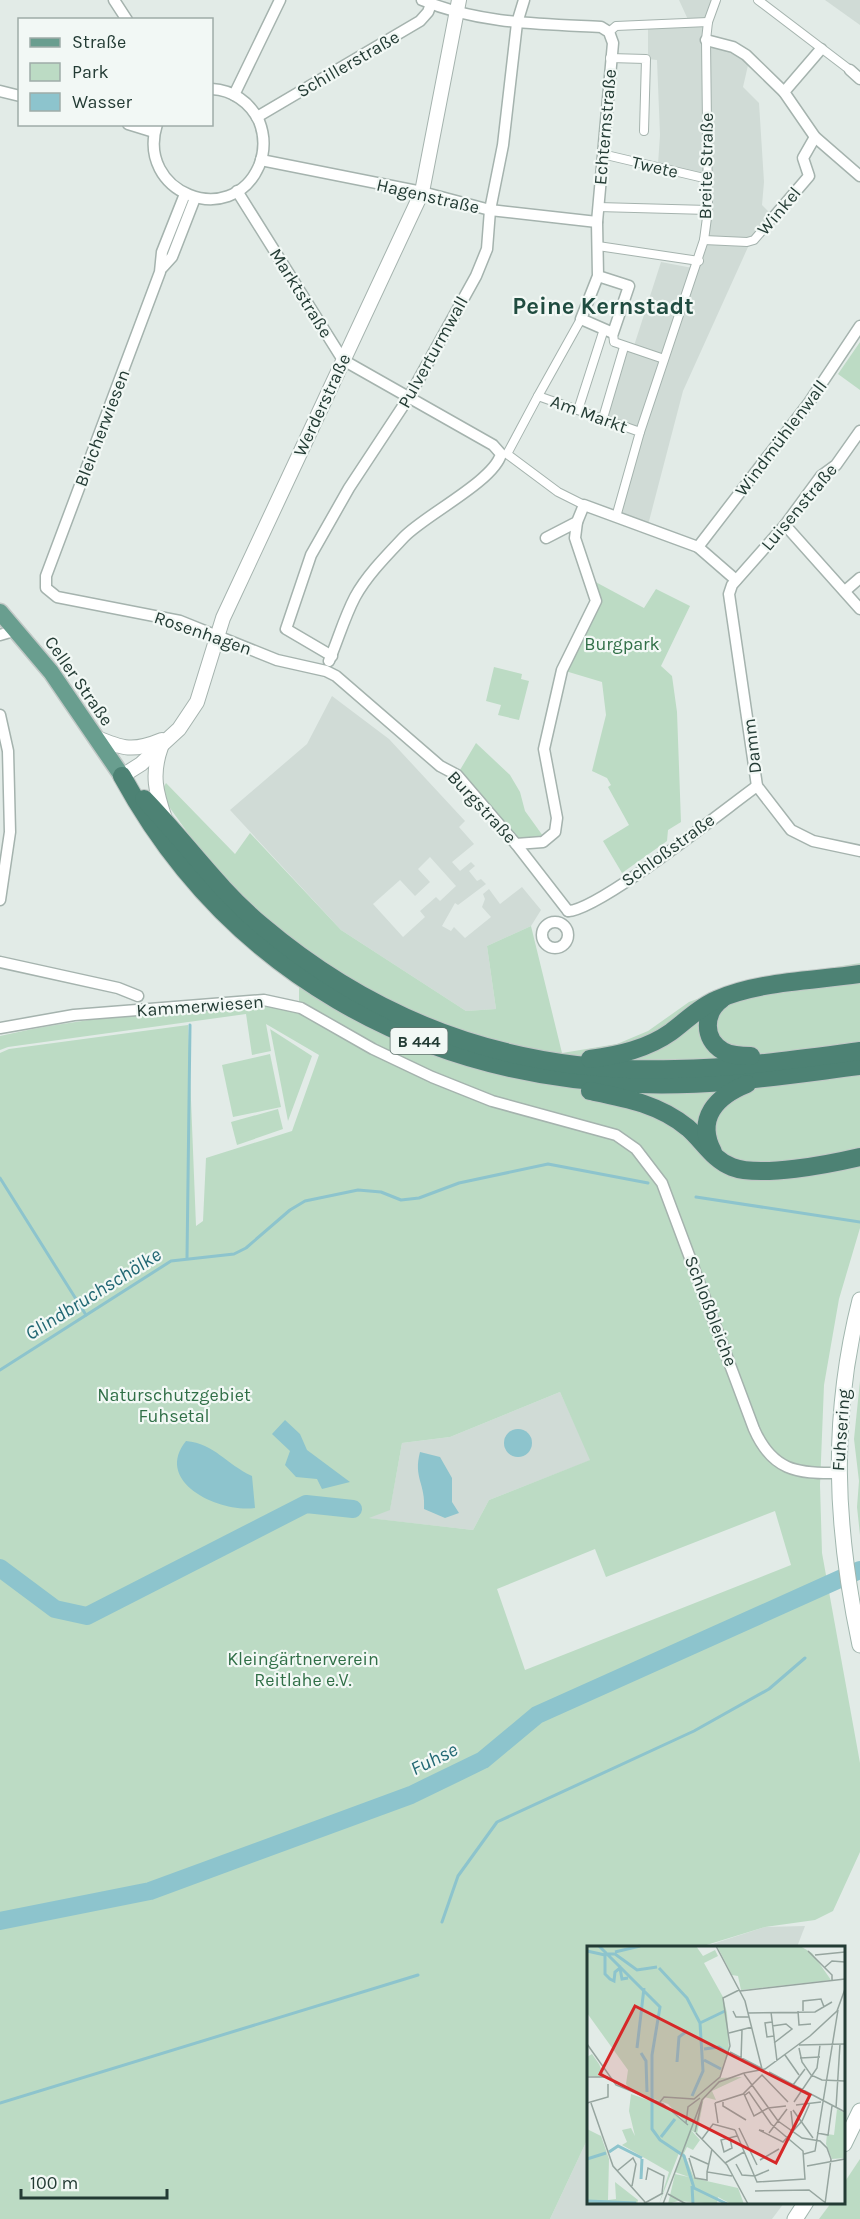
<svg xmlns="http://www.w3.org/2000/svg" width="860" height="2219" viewBox="0 0 860 2219" font-family="Karla,sans-serif">
<style>
.built{fill:#d0dbd6;fill-rule:evenodd}
.green{fill:#bcdbc4;fill-rule:evenodd}
.water{fill:#8dc4cd}
.lines{fill:none;stroke-linecap:round;stroke-linejoin:round}
.stream{stroke:#8dc4cd;stroke-width:3}
.river{stroke:#8dc4cd;stroke-width:18}
.pedestrian-casing{stroke:#a5b3ae;stroke-width:10}
.minor-casing{stroke:#a5b3ae;stroke-width:13}
.tertiary-casing{stroke:#a5b3ae;stroke-width:16}
.secondary-casing{stroke:#a1b6ae;stroke-width:17}
.primary-casing{stroke:#c1c8c6;stroke-width:19}
.trunk-casing{stroke:#c1c8c6;stroke-width:20}
.pedestrian{stroke:#fff;stroke-width:8}
.minor{stroke:#fff;stroke-width:10}
.tertiary{stroke:#fff;stroke-width:14}
.secondary{stroke:#fff;stroke-width:15}
.primary{stroke:#699e8f;stroke-width:16}
.trunk{stroke:#4d8274;stroke-width:18}
.labels{text-anchor:middle;dominant-baseline:central;stroke-width:4.5;stroke-linejoin:round;paint-order:stroke}
.shield{fill:#f2f8f5;stroke:#61746e;stroke-width:1.5}
.shield-label{font-size:16px;font-weight:bold;fill:#233b34}
.street-label{font-size:18px;fill:#233b34;stroke:#f2f8f5}
.park-label{font-size:18px;fill:#306f47;stroke:#f2f8f5}
.water-label{font-size:20px;font-style:italic;fill:#216773;stroke:#f2f8f5}
.district-label{font-size:24px;font-weight:bold;fill:#204c40;stroke:#f2f8f5}
.inset-river{fill:none;stroke:#8dc4cd;stroke-width:3}
.inset-road{fill:none;stroke:#96a59f;stroke-width:1.5}
.view{fill:#d62828;fill-opacity:0.15;stroke:#d62828;stroke-width:3}
.inset-edge{fill:none;stroke:#233b34;stroke-width:3}
</style>
<rect width="100%" height="100%" fill="#e2ebe7"/>
<!-- built -->
<g class="built">
<polygon points="679,0 713,0 703,43 731,49 749,61 743,87 759,103 764,182 762,205 771,214 753,236 683,391 648,525 618,515 641,431 601,416 621,349 632,352 661,262 698,269 711,210 712,176 658,164 660,135 657,60 648,59 648,27 690,24"/>
<polygon points="825,0 860,0 860,25"/>
<path d="M332,696L389,739L465,821L459,827L474,844L452,862L460,871L471,862L475,866L469,871L477,881L481,879L486,884L458,905L455,903L442,926L451,931L454,927L465,938L491,917L482,907L485,899L483,894L489,889L500,904L522,887L541,910L531,926L487,946L496,1009L466,1011L341,930L230,810L307,744ZM430,857L456,886L440,901L436,897L420,911L425,917L403,937L373,904L400,880L415,896L430,882L418,869Z"/>
<polygon points="560,1392 591,1460 489,1500 473,1530 367,1518 390,1509 402,1443 450,1437"/>
<polygon points="805,1926 797,1947 700,1948 765,1927"/>
<polygon points="588,2138 588,2202 784,2203 772,2219 550,2219"/>
</g>
<!-- green -->
<g class="green">
<polygon points="860,342 860,390 838,374"/>
<polygon points="590,579 644,608 656,589 690,606 661,666 672,676 677,712 681,822 668,830 667,841 622,873 603,841 629,825 608,787 611,785 607,778 592,771 606,715 602,682 562,670 592,611"/>
<polygon points="494,667 522,674 521,679 529,681 519,720 498,715 501,705 486,701"/>
<polygon points="476,743 510,775 520,792 525,811 543,836 518,840 460,770"/>
<path d="M166,783L235,854L250,833L341,930L466,1011L496,1009L487,946L531,926L562,1053L617,1044L648,1031L689,1002L740,983L860,963V1228L839,1299L824,1385L820,1485L822,1553L860,1763V1852L833,1911L815,1920L765,1927L700,1947L588,1948V2138L550,2219H0V1053L9,1049L188,1025L196,1226L203,1221L206,1158L292,1131L319,1055L266,1024L271,1051L252,1055L246,1014L8,1047L0,1050V1036C61,1022 122,1015 185,1010C223,1007 262,1003 299,1010V952L227,888L160,794ZM560,1392L590,1460L489,1500L473,1530L369,1518L390,1510L402,1443L450,1437ZM775,1511L791,1565L525,1670L497,1589L595,1549L606,1577Z"/>
<polygon points="270,1029 312,1056 288,1121 270,1028"/>
<polygon points="270,1054 281,1107 233,1117 222,1065"/>
<polygon points="278,1109 283,1129 237,1145 231,1122"/>
<polygon points="860,1381 860,1535 857,1507 859,1481 854,1439"/>
<polygon points="860,2159 860,2219 819,2219 831,2203 844,2202 844,2183"/>
</g>
<!-- water -->
<g class="water">
<polygon points="285,1420 300,1434 307,1450 350,1482 322,1489 317,1479 296,1477 285,1465 290,1451 272,1434"/>
<circle cx="518" cy="1443" r="14"/>
<path d="M186,1441C215,1444 226,1464 252,1476L255,1508C219,1513 153,1482 186,1441Z"/>
<path d="M420,1452L440,1457L452,1478V1502L459,1513L445,1518L424,1509C426,1484 413,1478 420,1452Z"/>
</g>
<g class="lines">
<!-- stream -->
<g class="stream">
<polyline points="0,1178 86,1315"/>
<polyline points="696,1197 860,1222"/>
<polyline points="187,1258 190,1025"/>
<polyline points="0,1370 171,1261 234,1254 246,1248 290,1210 305,1201 358,1190 381,1192 401,1200 419,1198 459,1183 548,1164 648,1183"/>
<polyline points="442,1922 458,1876 497,1822 694,1731 769,1689 805,1658"/>
<polyline points="0,2103 418,1975"/>
</g>
<!-- river -->
<g class="river">
<polyline points="0,1568 55,1609 87,1616 306,1504 353,1509"/>
<polyline points="0,1921 150,1891 411,1795 483,1760 537,1715 860,1570"/>
</g>
<!-- pedestrian casing -->
<g class="pedestrian-casing">
<g id="pedestrian">
<polyline points="758,0 850,70"/>
<polyline points="609,32 616,26 708,22"/>
<polyline points="610,58 646,59 644,131"/>
<polyline points="602,154 708,179"/>
<polyline points="598,207 708,210"/>
<polyline points="704,240 747,242 754,240 773,218"/>
<polyline points="598,246 699,261"/>
<polyline points="613,333 614,342 664,359"/>
<polyline points="538,396 581,319"/>
<polyline points="578,410 604,329"/>
<polyline points="603,418 624,347"/>
<polyline points="640,432 704,240 708,210 706,40 708,22 716,0"/>
<polyline points="584,505 558,492 507,454 538,396 640,432 616,517"/>
</g>
</g>
<!-- minor casing -->
<g class="minor-casing">
<g id="minor">
<polyline points="114,0 127,20"/>
<path d="M422,0C479,24 541,24 601,27L609,32L613,43L597,222L598,276L581,319L613,333L629,286L598,276"/>
<polyline points="706,40 733,47 746,55 784,92 815,137 860,176"/>
<polyline points="850,70 860,79"/>
<polyline points="0,91 20,96"/>
<polyline points="784,92 821,49"/>
<polyline points="234,95 280,0"/>
<polyline points="257,117 420,21 428,12 431,4"/>
<polyline points="128,124 154,132"/>
<path d="M157,124C135,193 231,230 259,166C265,151 265,136 259,121C250,102 232,90 212,89"/>
<polyline points="261,160 422,192 490,210 597,222"/>
<path d="M237,191L343,360L493,445L501,454C494,481 425,515 404,537C387,555 367,575 355,597C344,618 338,640 329,661"/>
<polyline points="185,194 162,252 160,272 46,576 46,588 57,597 180,621 277,660 326,671 336,676 440,766 457,775 516,844 568,911"/>
<polyline points="773,218 809,176 803,158 815,137"/>
<polyline points="162,268 172,257 195,198"/>
<polyline points="860,431 836,465 821,476 785,525 732,585 729,594 757,786 791,830 813,841 860,851"/>
<polyline points="785,525 860,609"/>
<polyline points="546,538 577,522 584,505 698,547 736,580"/>
<polyline points="698,547 808,404 860,326"/>
<polyline points="845,591 860,578"/>
<polyline points="0,635 17,630"/>
<polyline points="332,656 286,629 311,555 349,488 409,397 476,276 487,249 490,210 503,145 517,23 524,0"/>
<polyline points="0,715 8,751 10,832 0,900"/>
<polyline points="516,844 543,842 555,832 557,818 544,749 562,670 596,601 575,538 577,522"/>
<path d="M568,911C598,911 725,809 757,786"/>
<circle cx="555" cy="935" r="13"/>
<polyline points="0,962 118,988 138,996"/>
<path d="M0,1028L74,1015L264,1000L301,1008L373,1049L432,1077L492,1101L616,1135L636,1149L662,1183L754,1429C772,1470 796,1474 838,1473"/>
</g>
</g>
<!-- tertiary casing -->
<g class="tertiary-casing">
<g id="tertiary">
<path d="M95,737C123,749 133,752 162,740"/>
<path d="M161,747C151,775 156,792 165,819"/>
<polyline points="122,776 141,764 179,729 197,702 223,618 422,192 459,0"/>
</g>
</g>
<!-- secondary casing -->
<g class="secondary-casing">
<g id="secondary">
<path d="M860,1300C830,1419 835,1526 860,1645"/>
<polyline points="844,2144 860,2111"/>
<polyline points="795,2219 806,2202"/>
</g>
</g>
<!-- primary casing -->
<g class="primary-casing">
<polyline id="primary" points="0,612 51,672 122,776"/>
</g>
<!-- trunk casing -->
<g class="trunk-casing">
<g id="trunk">
<path d="M122,776C228,971 420,1077 638,1084C713,1087 787,1075 860,1066"/>
<path d="M144,799C184,840 217,888 261,925C380,1026 519,1074 675,1069C737,1068 799,1059 860,1051"/>
<path d="M722,999C704,1012 702,1039 723,1051C732,1056 742,1056 751,1056"/>
<path d="M590,1059C619,1055 647,1049 671,1032C686,1021 699,1007 716,1000C759,981 813,981 860,974"/>
<path d="M590,1091C625,1098 659,1104 688,1128C703,1141 713,1160 732,1167C760,1178 830,1164 860,1157"/>
<path d="M713,1152C695,1118 717,1096 747,1084"/>
</g>
</g>
<!-- pedestrian -->
<use href="#pedestrian" class="pedestrian"/>
<!-- minor -->
<use href="#minor" class="minor"/>
<!-- tertiary -->
<use href="#tertiary" class="tertiary"/>
<!-- secondary -->
<use href="#secondary" class="secondary"/>
<!-- primary -->
<use href="#primary" class="primary"/>
<!-- trunk -->
<use href="#trunk" class="trunk"/>
</g>
<g class="labels">
<!-- shield labels -->
<rect class="shield" x="390.5" y="1028" width="57" height="26" rx="4.5"/>
<g class="shield-label">
<text x="419" y="1041">B 444</text>
</g>
<!-- street labels -->
<g class="street-label">
<text transform="translate(348 64) rotate(-30)">Schillerstraße</text>
<text transform="translate(605 127) rotate(-85)">Echternstraße</text>
<text transform="translate(706 166) rotate(-89)">Breite Straße</text>
<text transform="translate(655 167) rotate(13)">Twete</text>
<text transform="translate(428 196) rotate(13)">Hagenstraße</text>
<text transform="translate(779 211) rotate(-50)">Winkel</text>
<text transform="translate(301 293) rotate(58)">Marktstraße</text>
<text transform="translate(433 352) rotate(-61)">Pulverturmwall</text>
<text transform="translate(322 405) rotate(-65)">Werderstraße</text>
<text transform="translate(589 414) rotate(20)">Am Markt</text>
<text transform="translate(102 428) rotate(-69)">Bleicherwiesen</text>
<text transform="translate(781 438) rotate(-53)">Windmühlenwall</text>
<text transform="translate(799 507) rotate(-50)">Luisenstraße</text>
<text transform="translate(203 633) rotate(19)">Rosenhagen</text>
<text transform="translate(79 681) rotate(55)">Celler Straße</text>
<text transform="translate(752 746) rotate(-97)">Damm</text>
<text transform="translate(482 807) rotate(47)">Burgstraße</text>
<text transform="translate(668 850) rotate(-36)">Schloßstraße</text>
<text transform="translate(200 1006) rotate(-4)">Kammerwiesen</text>
<text transform="translate(711 1311) rotate(69)">Schloßbleiche</text>
<text transform="translate(841 1430) rotate(-86)">Fuhsering</text>
</g>
<!-- park labels -->
<g class="park-label">
<text x="622" y="644">Burgpark</text>
<text x="174" y="1395">Naturschutzgebiet<tspan x="174" dy="21">Fuhsetal</tspan></text>
<text x="303" y="1659">Kleingärtnerverein<tspan x="303" dy="21">Reitlahe e.V.</tspan></text>
</g>
<!-- water labels -->
<g class="water-label">
<text transform="translate(93 1294) rotate(-32)">Glindbruchschölke</text>
<text transform="translate(434 1759) rotate(-26)">Fuhse</text>
</g>
<!-- district labels -->
<g class="district-label">
<text x="603" y="306">Peine Kernstadt</text>
</g>
</g>
<!-- overview -->
<g transform="translate(587 1946)">
<rect width="258" height="258" fill="#e2ebe7"/>
<path d="M0,0H109L116,10L128,4L131,10L117,17L136,51L140,67L142,105L132,132L155,131L125,145L129,154L117,151L110,188L104,184L113,194L106,204L100,201L97,207L107,232L133,239L110,234L88,226L94,209L92,207L72,258L82,226L35,199L40,196L35,184L44,182L48,190L42,165L44,148L75,159L100,178L81,158L44,145L39,138L41,124L0,67ZM130,0H213L225,7L244,34L154,44L151,30L145,29ZM5,108L12,118L18,131L0,130V111ZM250,163L258,167V212L245,213L239,198L240,188L247,189ZM0,183L14,190L22,213L21,254L29,253L28,236L51,254L50,258H0ZM88,228L151,242L157,258H144L131,251L130,258L91,255L81,258Z" fill="#bcdbc4"/>
<path class="inset-river" d="M12,0L73,61L65,109V183L73,194L97,210L107,242L140,258M0,5L18,9V28L23,33L27,35L28,26L33,22L35,33L41,32M28,6L53,0M21,8H28L50,24L70,21M72,22L100,52L113,77L116,125L105,150M113,77L138,65M50,102L57,42M117,103L132,101L140,107M54,107L59,115L60,146M117,114L134,123M90,116L92,91L100,85M74,191L88,173M22,206L31,200L55,212M0,213L19,207M54,233L55,213M105,240L106,258M0,255L49,257"/>
<path class="inset-road" d="M129,0L158,55L175,123M221,5L245,29V34M228,9L258,6M238,21L245,15L258,16M153,45L258,33M146,65L149,71H162M211,65L212,79L224,78M216,65V55L234,53L237,61M184,66L190,115M161,67L228,66L245,56M185,76L178,77L180,91L187,90M185,80L199,78L205,83L187,97M142,87L165,81M0,98L29,139L76,158L101,179M212,99L258,98M212,102L215,116L224,129L235,134L258,135M143,106L174,122M198,109L212,129M213,112L233,111M154,114L155,84M182,126L258,166M157,127L178,123L223,90L250,65L258,43M157,128L191,175L215,192L233,195L240,202L244,213L238,258M0,131H21M206,139L218,123M157,148L167,170L181,162L199,160M73,156L77,151L107,153L133,131L143,100L136,52L152,44M136,156V160L159,174M207,156L230,122L233,99M0,157L21,151V138M4,157L26,220L58,256M128,157L156,148L175,129L201,156M128,157L131,177M209,159L234,156M249,162L253,98M206,164L226,192M204,165L206,183M99,177L101,161L113,152M152,182L170,219M148,184L170,236L218,233L216,205L184,178L162,146L158,149M177,185L172,184L196,196L215,175L223,157M108,186L115,155M109,187L140,219L161,258M182,187L200,163M230,187L241,189L245,160M143,192L145,202L137,206L134,194L150,190M115,193L126,178L148,184M125,203L120,226L145,230M217,208L228,205L251,64M103,210L121,218M102,212L108,232L120,234V226M173,214L192,203M138,217L157,206M149,218L155,229L168,230L182,224M220,220L258,213M30,225L46,212L49,218L45,240M59,234L61,222L77,230L75,247M168,245L222,244L240,258M81,248L99,258M56,258L76,247M76,258L115,154L132,136L157,127"/>
<path class="view" d="M48,60L223,149L189,217L13,128Z"/>
<rect width="258" height="258" class="inset-edge"/>
</g>
<!-- legend -->
<rect x="18" y="18" width="195" height="108" fill="#f2f8f5" stroke="#9faca8" stroke-width="1.5"/>
<rect x="30" y="38" width="30" height="9" fill="#699e8f" stroke="#9faca8" stroke-width="1.5"/>
<text x="72" y="48" font-size="18" fill="#233b34">Straße</text>
<rect x="30" y="63" width="30" height="18" fill="#bcdbc4" stroke="#9faca8" stroke-width="1.5"/>
<text x="72" y="78" font-size="18" fill="#233b34">Park</text>
<rect x="30" y="93" width="30" height="18" fill="#8dc4cd" stroke="#9faca8" stroke-width="1.5"/>
<text x="72" y="108" font-size="18" fill="#233b34">Wasser</text>
<!-- scale -->
<path d="M21 2189v9h146v-9" fill="none" stroke="#233b34" stroke-width="3"/>
<text x="30" y="2189" font-size="18" fill="#233b34" stroke="#f2f8f5" stroke-width="4.5" paint-order="stroke">100 m</text>
</svg>
